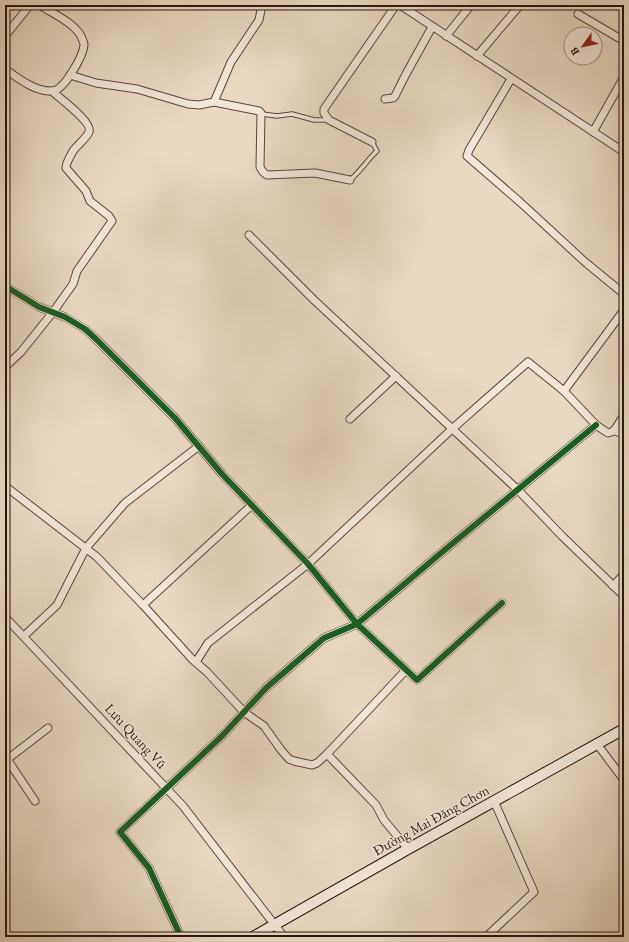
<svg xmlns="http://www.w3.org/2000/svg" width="629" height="942" viewBox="0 0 629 942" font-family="'EB Garamond',serif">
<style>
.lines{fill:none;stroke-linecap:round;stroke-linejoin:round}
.lane-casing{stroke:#594639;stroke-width:5.5}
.street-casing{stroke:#594639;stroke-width:9}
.secondary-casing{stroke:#29150c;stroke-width:12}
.lane{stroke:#f1e6d7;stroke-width:3.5}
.street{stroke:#f1e6d7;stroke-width:7}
.secondary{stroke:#f1e6d7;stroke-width:10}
.cycleway-casing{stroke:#f1e6d7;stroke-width:8}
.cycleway{stroke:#1b5e20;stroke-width:6}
.labels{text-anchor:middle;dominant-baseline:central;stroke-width:3;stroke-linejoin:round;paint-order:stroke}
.street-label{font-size:14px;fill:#29150c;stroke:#f1e6d7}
</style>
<rect width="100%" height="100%" fill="#e9d9c1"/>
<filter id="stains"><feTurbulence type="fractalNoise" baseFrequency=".005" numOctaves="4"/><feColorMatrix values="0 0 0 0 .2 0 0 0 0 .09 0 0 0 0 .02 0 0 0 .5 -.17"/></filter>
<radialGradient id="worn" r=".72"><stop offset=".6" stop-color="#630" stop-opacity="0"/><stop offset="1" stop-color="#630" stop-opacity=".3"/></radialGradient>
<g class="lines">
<!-- lane casing -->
<g class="lane-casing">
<g id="lane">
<polyline points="262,114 277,116 292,114 314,120 329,120"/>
<path d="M350,180C361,171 367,160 377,151L372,142"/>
</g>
</g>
<!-- street casing -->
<g class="street-casing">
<g id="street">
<polyline points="400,5 624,152"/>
<polyline points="578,14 624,41"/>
<polyline points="5,36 30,5"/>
<polyline points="446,36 471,5"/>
<polyline points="477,56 520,5"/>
<path d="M5,69C18,78 35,92 52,91C64,91 83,56 84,45C84,42 82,39 81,36C73,22 53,14 40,5"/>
<polyline points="70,75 96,83 137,89 188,104 199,105 214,102 231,62 259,20 262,5"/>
<polyline points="511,79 469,150 467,156 520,202 585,262 624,294"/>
<polyline points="385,99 393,98 395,96 406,74 432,27"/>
<polyline points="214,102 259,111 261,113 260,167 263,172 267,175 315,173 350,180"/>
<polyline points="593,132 624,77"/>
<polyline points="372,142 329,120 324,113 324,109 396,5"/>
<polyline points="249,235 314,300 518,490 562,536 624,596"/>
<polyline points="5,286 39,307 65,317 85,329 96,339 175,418 222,474 308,564 357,624 417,680 502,603"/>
<path d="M5,367L21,352L53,312L73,284L77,271L112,221L109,216L90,201L86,191L66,168C66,162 70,157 73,151C77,145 86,139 89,132C93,122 59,98 52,91"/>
<polyline points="564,391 624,310"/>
<polyline points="350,419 396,376"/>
<polyline points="614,430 624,435"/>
<polyline points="5,486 97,557 143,605 192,659 207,672 244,712 264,726 281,750 289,759 294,761 312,765 317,763 327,754 406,670"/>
<polyline points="613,586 624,574"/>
<polyline points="143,605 252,505"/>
<polyline points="5,617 183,806 284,937"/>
<polyline points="24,636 57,605 86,548 125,503 199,446"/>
<polyline points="196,662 208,643 308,564 452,429 528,362 564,391 596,425 608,433 614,431 624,415"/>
<polyline points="597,744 624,780"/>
<polyline points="327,754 376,805 384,820 408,849"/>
<polyline points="5,756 35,801"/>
<polyline points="5,761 48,728"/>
<polyline points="181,937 149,868 120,832 222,736 266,688 324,638 357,624 441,553 596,425"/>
<polyline points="486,937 534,892 494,801"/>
</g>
</g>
<!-- secondary casing -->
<g class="secondary-casing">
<polyline id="secondary" points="253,937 408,849 624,729"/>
</g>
<!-- lane -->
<use href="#lane" class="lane"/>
<!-- street -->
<use href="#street" class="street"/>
<!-- secondary -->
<use href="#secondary" class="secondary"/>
<!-- cycleway casing -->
<g class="cycleway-casing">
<g id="cycleway">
<polyline points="5,286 39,307 65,317 85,329 96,339 175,418 222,474 308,564 357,624 417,680 502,603"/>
<polyline points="181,937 149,868 120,832 222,736 266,688 324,638 357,624 441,553 596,425"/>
</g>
</g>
<!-- cycleway -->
<use href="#cycleway" class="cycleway"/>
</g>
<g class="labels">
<!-- street labels -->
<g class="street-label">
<text transform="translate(136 736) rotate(47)">Lưu Quang Vũ</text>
<text transform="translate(431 820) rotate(-29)">Đường Mai Đăng Chơn</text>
</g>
</g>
<!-- margin -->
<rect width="629" height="942" fill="none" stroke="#e9d9c1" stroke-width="20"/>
<rect x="6" y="6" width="617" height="930" fill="none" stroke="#29150c" stroke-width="2"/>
<rect x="10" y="10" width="609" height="922" fill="none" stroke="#29150c"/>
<!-- north arrow -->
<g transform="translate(583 46) rotate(237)"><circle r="19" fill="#f1e6d7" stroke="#a19286"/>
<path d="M0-3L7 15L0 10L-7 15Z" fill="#8f2418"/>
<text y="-6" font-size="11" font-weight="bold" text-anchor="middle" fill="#29150c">B</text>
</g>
<rect width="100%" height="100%" filter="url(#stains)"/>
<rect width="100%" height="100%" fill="url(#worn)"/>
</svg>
